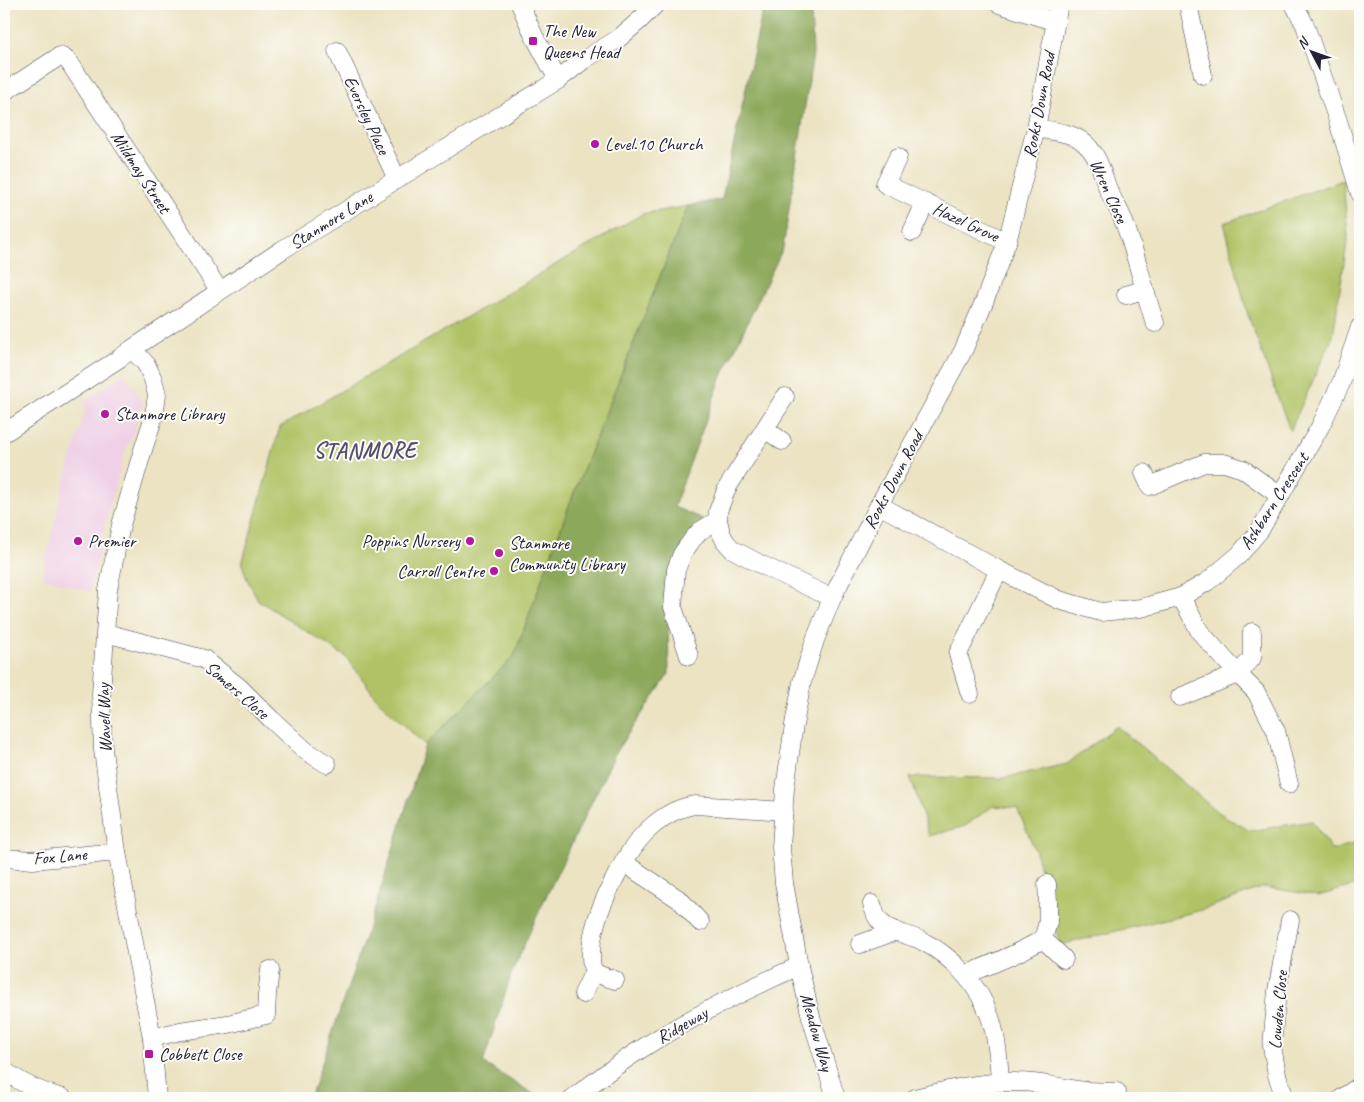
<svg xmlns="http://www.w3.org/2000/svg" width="1364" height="1102" viewBox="0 0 1364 1102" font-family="Caveat,sans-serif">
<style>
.built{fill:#efd0e6}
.green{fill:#b0c265;stroke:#697250}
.forest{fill:#8ca85a;stroke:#57654a}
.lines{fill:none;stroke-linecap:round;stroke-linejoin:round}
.minor-casing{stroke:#403f4f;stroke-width:19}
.minor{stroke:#fff;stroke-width:18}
.poi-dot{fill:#b5179e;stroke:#fdfcf7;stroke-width:2}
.labels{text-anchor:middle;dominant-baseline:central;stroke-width:4;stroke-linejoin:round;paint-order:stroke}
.poi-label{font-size:18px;fill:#22223b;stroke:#fdfcf7;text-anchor:start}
.street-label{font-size:18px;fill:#22223b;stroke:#fdfcf7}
.district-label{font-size:22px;font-weight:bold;letter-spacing:1px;fill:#564f6e;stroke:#fdfcf7}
</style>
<rect width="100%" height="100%" fill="#fdfcf7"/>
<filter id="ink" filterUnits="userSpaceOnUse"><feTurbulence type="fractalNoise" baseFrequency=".02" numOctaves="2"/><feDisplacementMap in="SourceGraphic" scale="10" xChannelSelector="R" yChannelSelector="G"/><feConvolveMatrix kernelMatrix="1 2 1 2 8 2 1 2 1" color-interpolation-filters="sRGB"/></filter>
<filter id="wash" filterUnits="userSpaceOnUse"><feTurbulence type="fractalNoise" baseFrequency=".0096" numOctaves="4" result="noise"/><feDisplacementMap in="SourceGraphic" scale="20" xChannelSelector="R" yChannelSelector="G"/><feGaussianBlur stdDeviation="1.12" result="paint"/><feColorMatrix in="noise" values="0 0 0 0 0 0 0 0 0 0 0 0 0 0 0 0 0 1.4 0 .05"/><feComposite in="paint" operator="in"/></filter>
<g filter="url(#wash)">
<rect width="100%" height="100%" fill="#ebe3c2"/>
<!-- built -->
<polygon class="built" points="125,373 143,403 133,435 126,448 106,520 90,592 42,577 61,495 85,410 84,402"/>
<!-- green -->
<g class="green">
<polygon points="1343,180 1348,236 1333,336 1290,431 1247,312 1224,223"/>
<polygon points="688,206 570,503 514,656 425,745 378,700 346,657 258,600 247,579 242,564 280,427 642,214"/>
<polygon points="1117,726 1215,810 1250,831 1312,821 1332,850 1360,841 1360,884 1318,896 1264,887 1202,910 1060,945 1044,887 1036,852 1017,808 993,806 965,826 929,836 916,794 910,777 1003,778 1067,764"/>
</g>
<!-- forest -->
<polygon class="forest" points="764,4 810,4 811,12 813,54 783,248 722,376 674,507 705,520 683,545 668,620 669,674 617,750 541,907 512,972 483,1063 540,1098 310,1098 375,908 425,745 514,656 570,503 688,206 722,199"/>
</g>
<g filter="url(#ink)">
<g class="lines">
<!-- minor casing -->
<g class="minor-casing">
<g id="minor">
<polyline points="520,4 534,36 558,80"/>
<polyline points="999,4 1056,22"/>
<polyline points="1188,4 1203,75"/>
<polyline points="1294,4 1305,25 1338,121 1360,193"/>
<polyline points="337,51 397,179"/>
<polyline points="4,92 60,56 64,58 69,62 219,290"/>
<path d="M1036,128C1051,131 1071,132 1083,142C1098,153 1102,173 1108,189C1112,199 1118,207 1122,217C1136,251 1143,288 1155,323"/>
<polyline points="898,157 885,184 1007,242"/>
<polyline points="912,232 925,203"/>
<polyline points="1126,295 1144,290"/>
<polyline points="132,349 146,364 153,379 157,395 154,416 142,453 121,525 108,590 101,694 103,750 117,852 152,1038 157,1098"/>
<polyline points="785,397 727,488 718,511 718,520 721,533 725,541 732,549 760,564 832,598"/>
<polyline points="765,429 782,441"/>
<polyline points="4,433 120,358 132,349 282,250 558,80 585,59 618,39 640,20 656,4"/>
<polyline points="1144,473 1150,486 1204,463 1224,463 1243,469 1280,496"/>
<polyline points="879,505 999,570 1059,600 1101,612 1141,608 1181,597 1207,582 1239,555 1260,530 1320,427 1341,383 1360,327"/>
<polyline points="1181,597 1200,632 1238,674 1256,692 1276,731 1289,784"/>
<polyline points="106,633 204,659 240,688 271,719 306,751 327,764"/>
<polyline points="689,656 673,607 676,570 682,554 692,540 700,531 718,520"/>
<polyline points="970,694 958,654 999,570"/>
<polyline points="1180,697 1238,674 1252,658 1252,632"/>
<polyline points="4,858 33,860 117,852"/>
<polyline points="624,863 680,900 700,922"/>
<path d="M872,904C874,909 875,915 878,919C887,932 909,934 922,941C952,956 979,985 990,1017C997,1037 999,1060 1000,1082"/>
<polyline points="1043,939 1064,959"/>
<polyline points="860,944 896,931"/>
<path d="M965,975C992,964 1018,954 1043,939L1048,922V902L1047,884"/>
<path d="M615,980C609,978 599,976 594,971C591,967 591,961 591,956C591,948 592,938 594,930C601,901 627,849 649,829C662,817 677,807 696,805L784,811"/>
<polyline points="583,994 594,971"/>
<polyline points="152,1038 180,1031 228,1024 266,1015 267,995 270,970"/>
<path d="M4,1070C21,1084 41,1092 63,1098"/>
<polyline points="1085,1091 1117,1092"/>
<path d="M573,1098C594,1082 615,1066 638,1051C689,1018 743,991 799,966"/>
<polyline points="836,1098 811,1017 799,966 784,883 781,847 785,789 794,725 802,682 815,640 832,598 879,505 963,351 984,302 1007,242 1036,128 1059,4"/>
<path d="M915,1098C947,1090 983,1081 1017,1082C1039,1082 1062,1088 1085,1091L1084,1098"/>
<polyline points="1285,1098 1277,1075 1272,1046 1277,991 1290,920"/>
<polyline points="1342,1098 1360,1086"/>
</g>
</g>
<!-- minor -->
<use href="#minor" class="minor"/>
</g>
</g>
<!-- markers -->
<g class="poi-dot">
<rect x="528" y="36" width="10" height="10" rx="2.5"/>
<circle cx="595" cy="144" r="5"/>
<circle cx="105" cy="414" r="5"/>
<circle cx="78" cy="541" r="5"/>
<circle cx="470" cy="541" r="5"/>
<circle cx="499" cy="553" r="5"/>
<circle cx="494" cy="571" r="5"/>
<rect x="144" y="1049" width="10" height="10" rx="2.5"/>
</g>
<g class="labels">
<!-- poi labels -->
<g class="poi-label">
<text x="543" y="31">The New<tspan x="543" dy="21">Queens Head</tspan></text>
<text x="605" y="144">Level.10 Church</text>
<text x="115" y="414">Stanmore Library</text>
<text x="88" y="541">Premier</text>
<text x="460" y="541" text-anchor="end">Poppins Nursery</text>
<text x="509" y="543">Stanmore<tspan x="509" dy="21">Community Library</tspan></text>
<text x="484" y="571" text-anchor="end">Carroll Centre</text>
<text x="159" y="1054">Cobbett Close</text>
</g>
<!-- street labels -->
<g class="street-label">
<text transform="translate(1039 105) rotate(-79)">Rooks Down Road</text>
<text transform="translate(367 115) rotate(65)">Eversley Place</text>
<text transform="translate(141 172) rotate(57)">Mildmay Street</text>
<text transform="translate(1109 191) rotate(66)">Wren Close</text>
<text transform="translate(331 220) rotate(-32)">Stanmore Lane</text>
<text transform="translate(966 222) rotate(25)">Hazel Grove</text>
<text transform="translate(893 480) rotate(-62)">Rooks Down Road</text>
<text transform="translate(1274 501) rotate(-57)">Ashbarn Crescent</text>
<text transform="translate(237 690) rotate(41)">Somers Close</text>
<text transform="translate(104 718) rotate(-92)">Wavell Way</text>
<text transform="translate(60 856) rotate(-5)">Fox Lane</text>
<text transform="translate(1278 1010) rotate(-85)">Lowden Close</text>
<text transform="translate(682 1025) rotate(-30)">Ridgeway</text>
<text transform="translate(817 1032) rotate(74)">Meadow Way</text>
</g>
<!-- district labels -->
<g class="district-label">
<text x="365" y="451">STANMORE</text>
</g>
</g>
<!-- margin -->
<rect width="1364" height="1102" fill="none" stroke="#fdfcf7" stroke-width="20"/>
<!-- north arrow -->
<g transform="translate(1312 52) rotate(311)" stroke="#fdfcf7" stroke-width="4" paint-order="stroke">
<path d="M0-4L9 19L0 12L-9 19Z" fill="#22223b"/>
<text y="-8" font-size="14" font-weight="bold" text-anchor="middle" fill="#22223b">N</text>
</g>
</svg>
